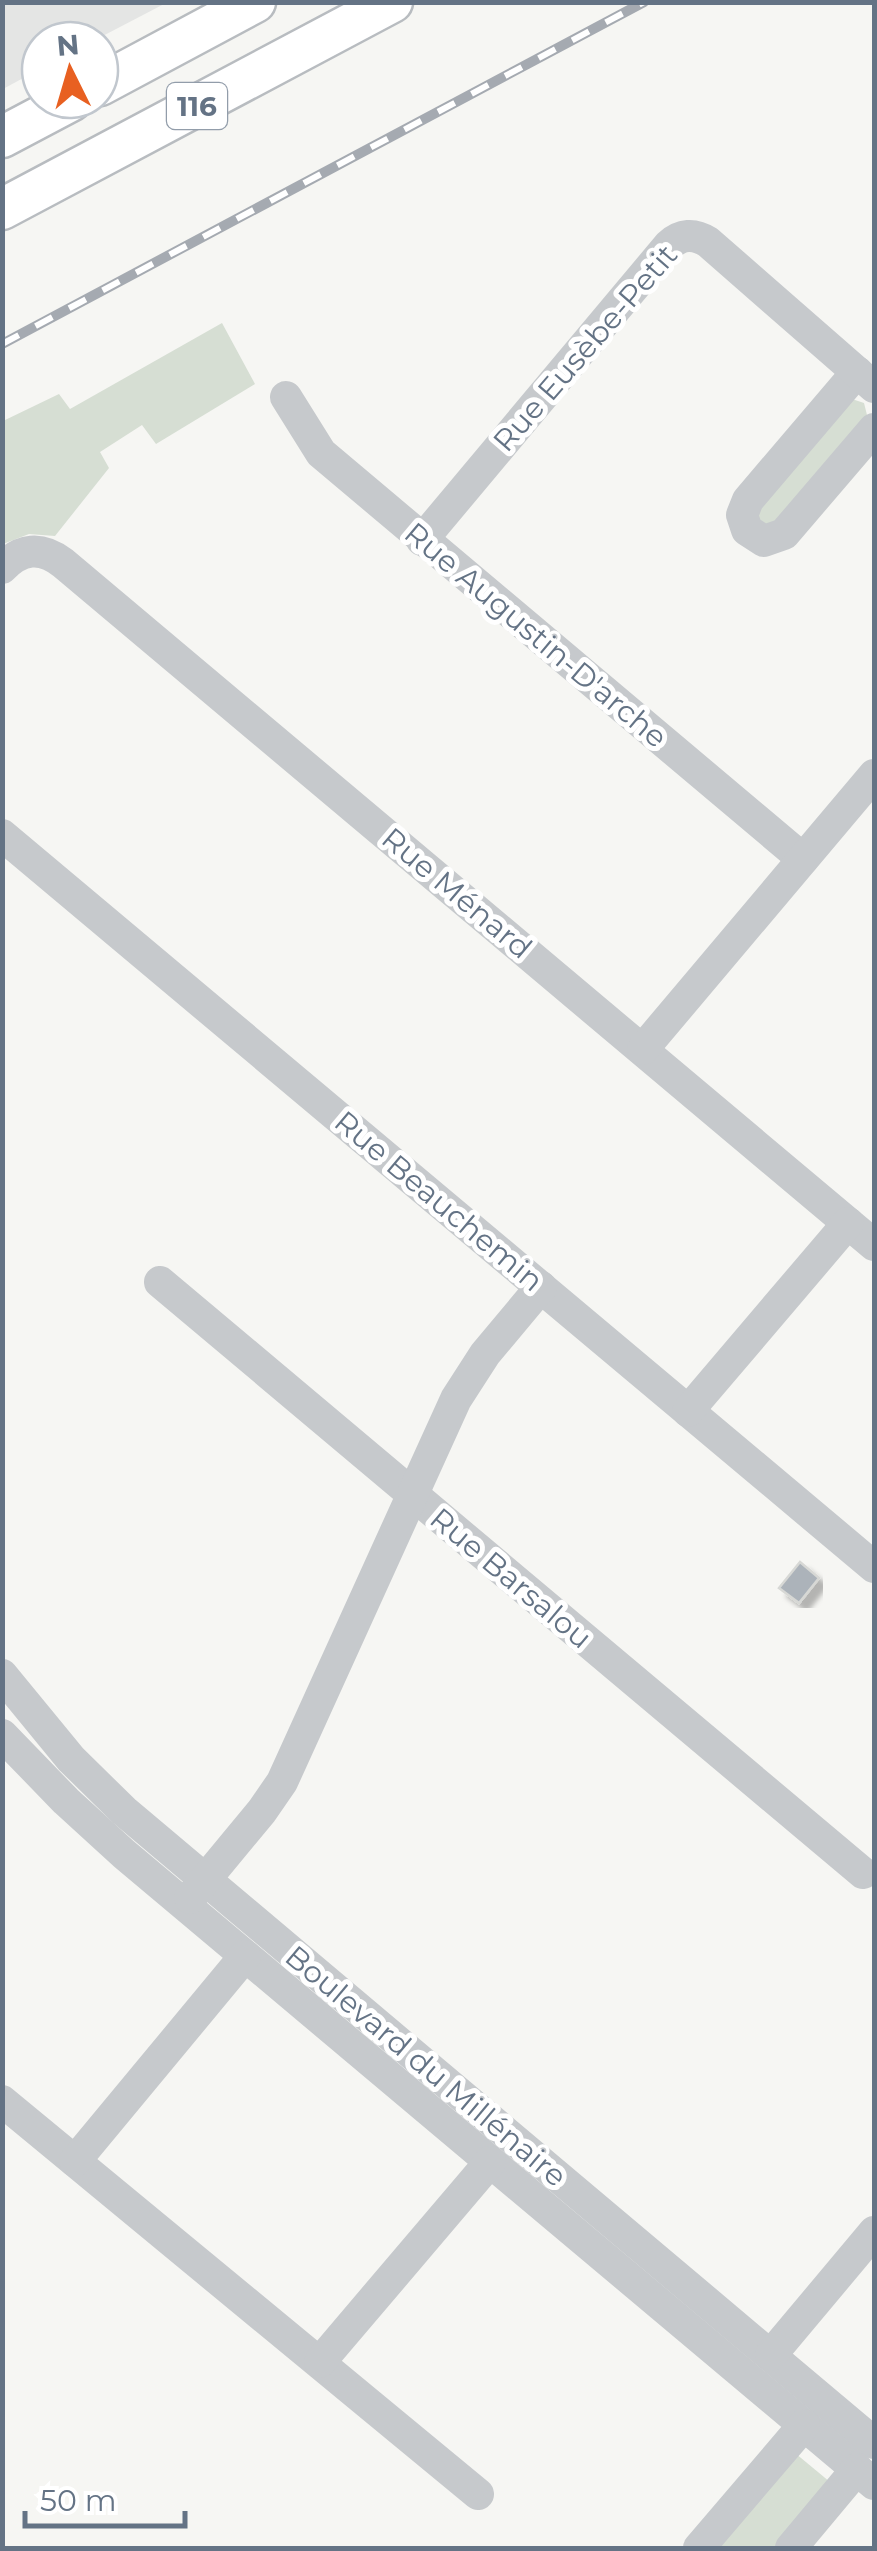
<svg xmlns="http://www.w3.org/2000/svg" width="877" height="2551" viewBox="0 0 877 2551" font-family="Montserrat,sans-serif">
<style>
.built{fill:#e4e5e4}
.green{fill:#d6ded3}
.building{fill:#acb3ba;stroke:#d7d8d5;stroke-width:2.5;filter:url(#shadow)}
.lines{fill:none;stroke-linecap:round;stroke-linejoin:round}
.major-casing{stroke:#b8bcc0;stroke-width:45}
.minor{stroke:#c6c9cc;stroke-width:32}
.major{stroke:#fff;stroke-width:40}
.rail-casing{stroke:#a5aab1;stroke-width:10}
.rail{stroke:#fff;stroke-width:6;stroke-dasharray:19;stroke-linecap:butt}
.labels{text-anchor:middle;dominant-baseline:central;stroke-width:10;stroke-linejoin:round;paint-order:stroke}
.shield{fill:#fff;stroke:#929daa;stroke-width:2.5}
.shield-label{font-size:28px;font-weight:bold;fill:#647385}
.street-label{font-size:30px;fill:#647385;stroke:#fff}
</style>
<defs>
<filter id="shadow"><feDropShadow dx="8" dy="8" stdDeviation="2.5" flood-color="#0004"/></filter>
</defs>
<rect width="100%" height="100%" fill="#f6f6f3"/>
<!-- built -->
<polygon class="built" points="3,2 166,2 166,3 95,40 40,40 40,69 3,89"/>
<!-- green -->
<g class="green">
<polygon points="222,323 255,384 156,444 142,425 100,452 109,468 55,536 29,534 3,544 3,421 59,394 70,409"/>
<polygon points="852,399 864,403 868,419 778,525 763,527 755,510"/>
<polygon points="795,2453 830,2482 777,2548 712,2548"/>
</g>
<!-- building -->
<polygon class="building" points="800,1562 819,1578 799,1603 779,1588"/>
<g class="lines">
<!-- major casing -->
<g class="major-casing">
<g id="major">
<polyline points="100,85 255,2"/>
<polyline points="2,137 72,100"/>
<polyline points="2,209 392,2"/>
</g>
</g>
<!-- minor -->
<g class="minor">
<polyline points="857,372 748,500 742,515 747,530 764,541 784,534 874,429"/>
<polyline points="286,397 321,453 803,859"/>
<path d="M422,540L669,245C681,234 694,233 708,242L874,387"/>
<path d="M2,568C21,548 41,546 63,563L874,1245"/>
<polyline points="2,835 874,1567"/>
<polyline points="643,1049 874,775"/>
<polyline points="160,1282 863,1873"/>
<polyline points="688,1411 848,1223"/>
<polyline points="2,1675 71,1759 124,1811 874,2443"/>
<polyline points="2,1735 66,1801 124,1854 874,2484"/>
<polyline points="190,1898 262,1811 282,1782 456,1399 485,1354 541,1287"/>
<polyline points="2,2101 478,2494"/>
<polyline points="75,2161 245,1956"/>
<polyline points="771,2355 874,2232"/>
<polyline points="320,2362 490,2162"/>
<polyline points="699,2548 804,2425"/>
<polyline points="791,2548 857,2469"/>
</g>
<!-- major -->
<use href="#major" class="major"/>
<!-- rail casing -->
<g class="rail-casing">
<polyline id="rail" points="2,344 644,2"/>
</g>
<!-- rail -->
<use href="#rail" class="rail"/>
</g>
<g class="labels">
<!-- shield labels -->
<rect class="shield" x="167" y="83" width="60" height="46" rx="8"/>
<g class="shield-label">
<text x="197" y="106">116</text>
</g>
<!-- street labels -->
<g class="street-label">
<text transform="translate(585 348) rotate(-49)">Rue Eusèbe-Petit</text>
<text transform="translate(536 635) rotate(40)">Rue Augustin-D'arche</text>
<text transform="translate(457 893) rotate(40)">Rue Ménard</text>
<text transform="translate(439 1201) rotate(40)">Rue Beauchemin</text>
<text transform="translate(511 1578) rotate(40)">Rue Barsalou</text>
<text transform="translate(426 2066) rotate(40)">Boulevard du Millénaire</text>
</g>
</g>
<!-- border -->
<rect width="877" height="2551" fill="none" stroke="#647385" stroke-width="10"/>
<!-- north arrow -->
<g transform="translate(70 70) rotate(355)"><circle r="48" fill="#ffffff" stroke="#c1c7ce" stroke-width="2.5"/>
<path d="M0-8L18 38L0 25L-18 38Z" fill="#e86021"/>
<text y="-15" font-size="28" font-weight="bold" text-anchor="middle" fill="#647385">N</text>
</g>
<!-- scale -->
<path d="M25 2511v15h160v-15" fill="none" stroke="#647385" stroke-width="5"/>
<text x="40" y="2511" font-size="30" fill="#647385" stroke="#ffffff" stroke-width="8" paint-order="stroke">50 m</text>
</svg>
